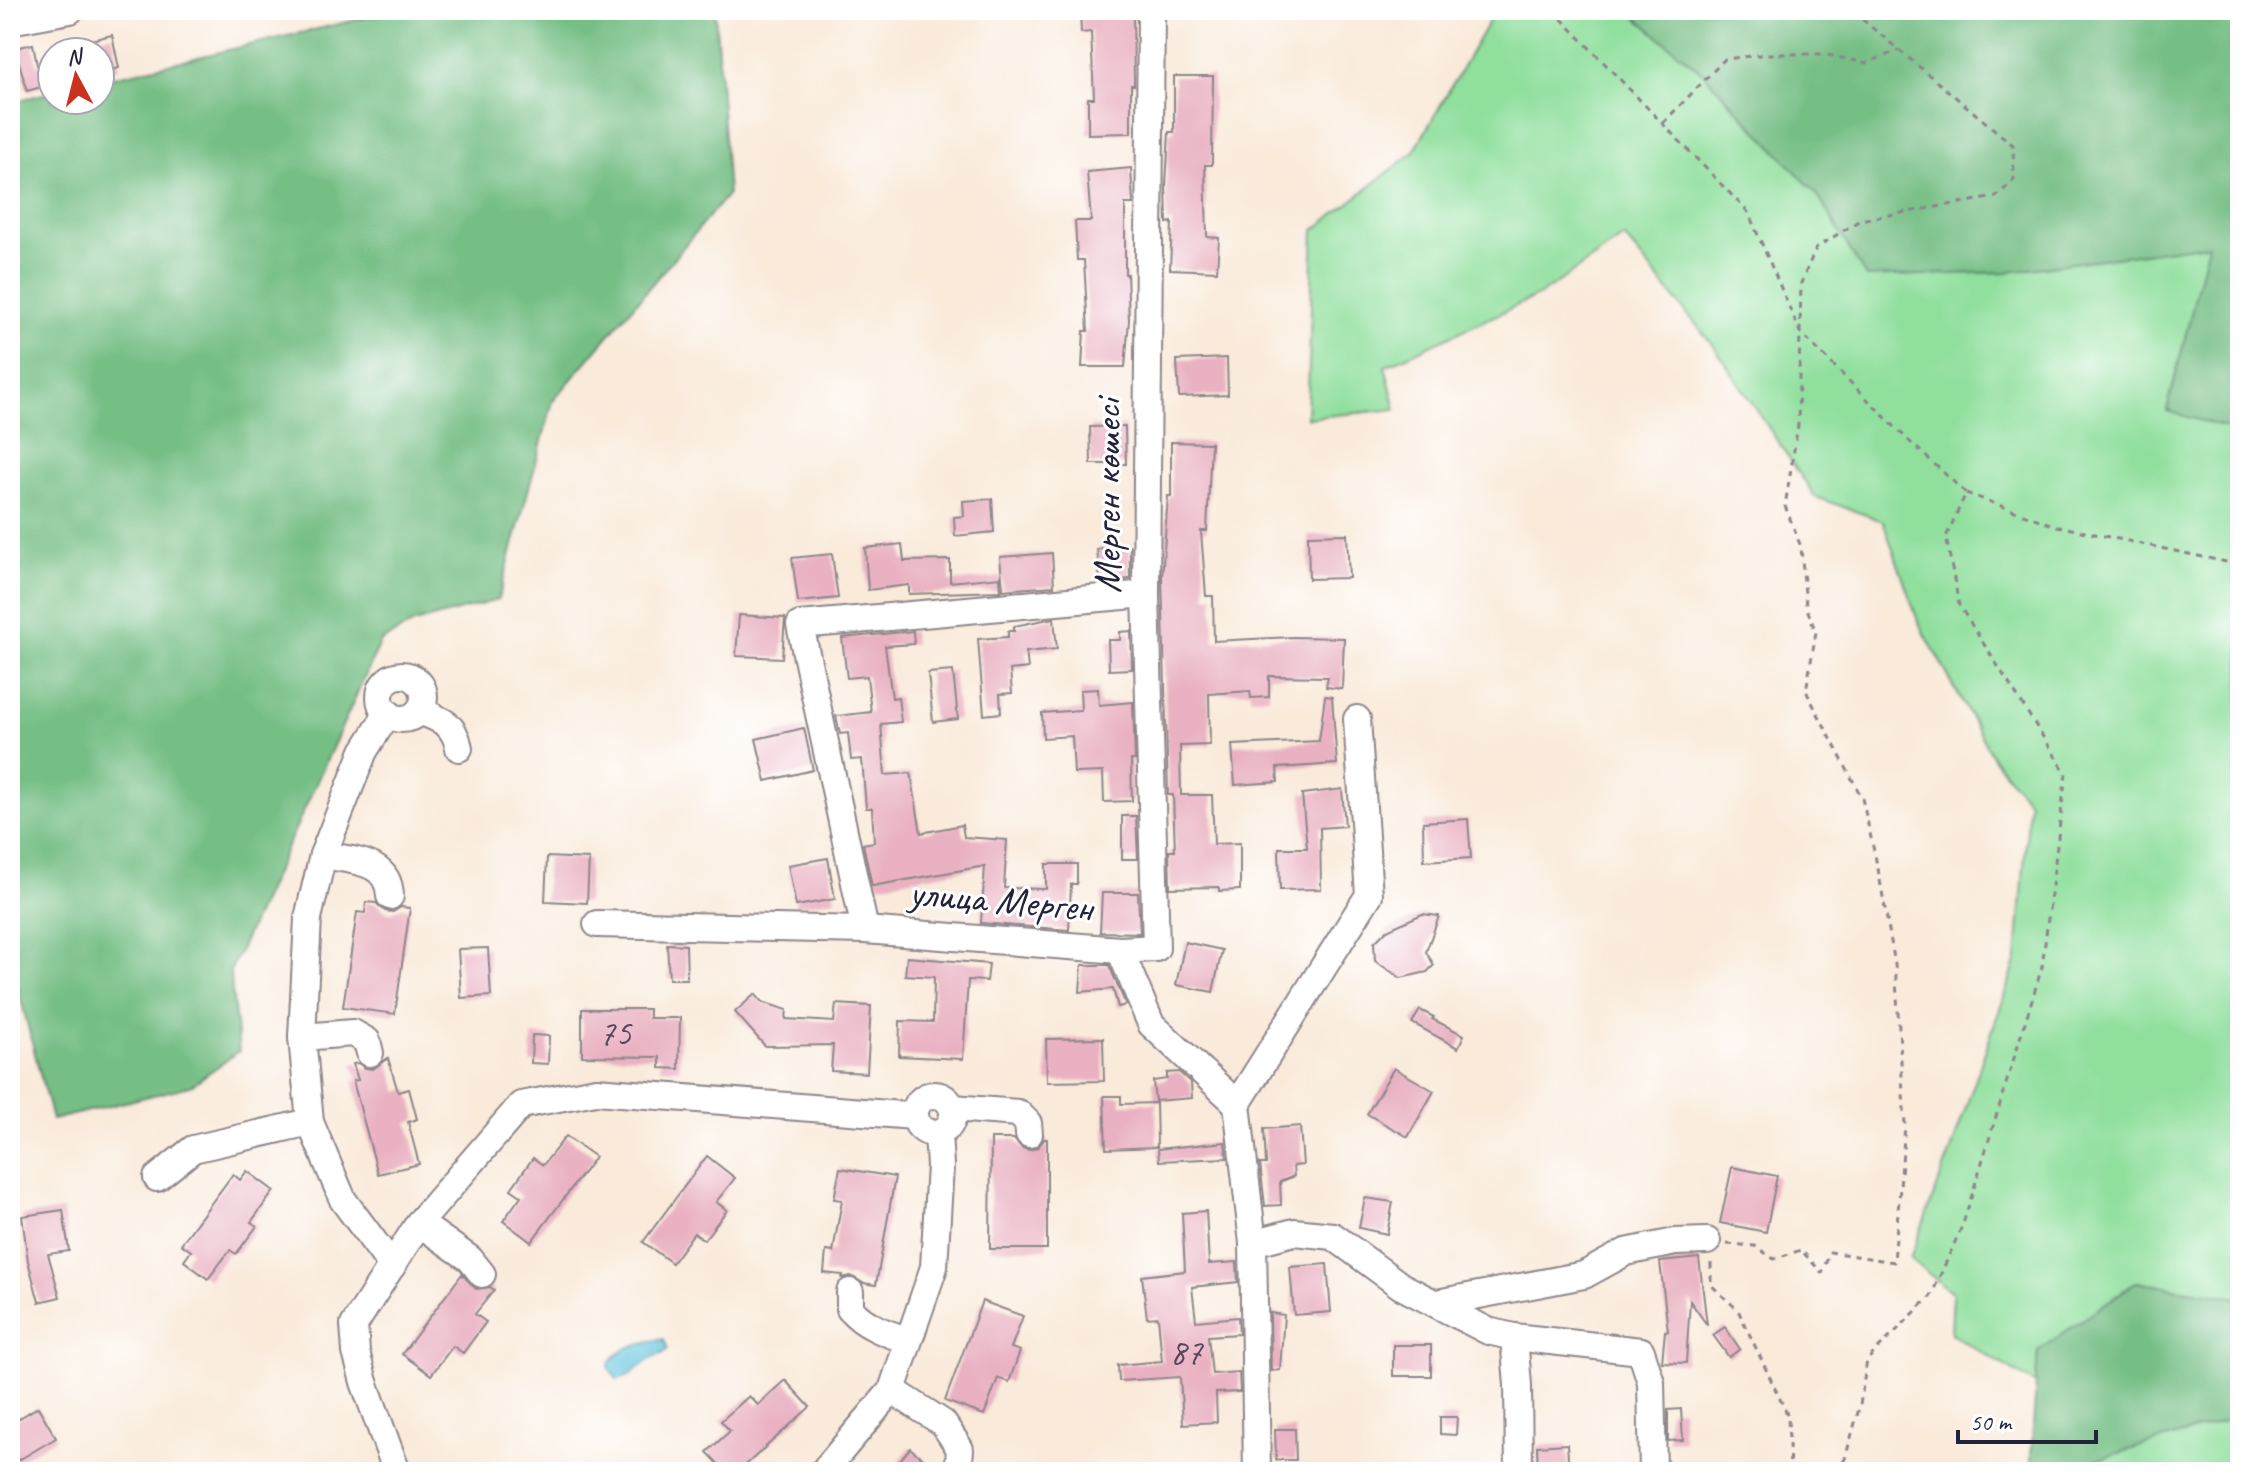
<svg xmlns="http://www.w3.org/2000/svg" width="2250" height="1482" viewBox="0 0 2250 1482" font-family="Caveat,sans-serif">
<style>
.green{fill:#90df9d;stroke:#59806c;stroke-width:2}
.forest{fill:#74be84;stroke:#4b7060;stroke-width:2}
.water{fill:#5dc2db;stroke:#40728b;stroke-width:2}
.building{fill:#e9b1c1}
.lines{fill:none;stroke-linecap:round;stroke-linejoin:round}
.minor-casing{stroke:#8e868a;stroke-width:30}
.path{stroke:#8e868a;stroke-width:3;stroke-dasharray:6 6;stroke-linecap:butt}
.minor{stroke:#fff;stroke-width:26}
.labels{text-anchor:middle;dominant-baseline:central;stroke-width:6;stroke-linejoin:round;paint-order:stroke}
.number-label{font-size:36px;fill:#54465c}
.street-label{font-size:40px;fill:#22223b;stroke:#fff}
</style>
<rect width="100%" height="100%" fill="#fff"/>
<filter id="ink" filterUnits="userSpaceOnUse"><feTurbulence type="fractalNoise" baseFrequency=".0125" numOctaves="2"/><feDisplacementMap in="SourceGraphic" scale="16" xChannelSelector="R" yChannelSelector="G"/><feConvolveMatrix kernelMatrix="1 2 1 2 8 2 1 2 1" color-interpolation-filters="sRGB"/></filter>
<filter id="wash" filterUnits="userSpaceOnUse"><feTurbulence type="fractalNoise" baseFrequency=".006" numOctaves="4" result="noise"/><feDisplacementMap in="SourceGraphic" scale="32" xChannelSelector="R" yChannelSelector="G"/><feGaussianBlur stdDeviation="1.8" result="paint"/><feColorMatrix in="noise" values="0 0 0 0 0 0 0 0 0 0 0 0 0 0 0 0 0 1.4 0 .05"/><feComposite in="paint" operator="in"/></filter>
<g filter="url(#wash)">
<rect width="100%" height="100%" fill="#f9eada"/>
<!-- green -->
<g class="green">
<polygon points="1491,10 1627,10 1703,73 1817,194 1866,276 2008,272 2209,243 2167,410 2240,432 2240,1298 2136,1282 2038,1351 2036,1384 1951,1334 1953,1293 1910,1259 1951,1150 2017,959 2029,802 1993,758 1918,621 1883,521 1815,497 1714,346 1624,237 1538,296 1385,366 1396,409 1307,418 1314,230 1413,153 1493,14"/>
<polygon points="2228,1420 2240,1423 2240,1472 2056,1472"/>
</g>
<!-- forest -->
<g class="forest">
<polygon points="398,10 715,10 728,194 553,401 498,600 414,623 381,641 230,972 239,1051 190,1086 52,1120 10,957 10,102 52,92 52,100 100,100 100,80"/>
<polygon points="1627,10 2240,10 2240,432 2167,411 2208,244 2008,272 1866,277 1817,194 1703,73"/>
<polygon points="2136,1282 2240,1298 2240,1423 2228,1420 2056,1472 2030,1472 2038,1351"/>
</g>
<!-- water -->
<path class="water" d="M664,1339L668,1350C662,1355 655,1356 649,1360C637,1367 632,1377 617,1379L609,1368L610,1362C622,1345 645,1342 664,1339Z"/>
<g id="blocks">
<!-- building -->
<g class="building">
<polygon points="1080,10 1133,10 1134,85 1131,85 1131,133 1088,134 1088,98 1094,98 1091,32 1081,33"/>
<polygon points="112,35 119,68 100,73 100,52 66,52 65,46"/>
<polygon points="33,44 37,65 52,61 52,84 27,91 15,48"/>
<polygon points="1174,76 1213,76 1212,165 1205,165 1207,237 1219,238 1217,271 1170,269 1172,222 1167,223 1166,185 1169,132 1174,132"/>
<polygon points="1131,168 1133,204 1125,204 1125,274 1127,274 1129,320 1125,367 1082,367 1084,331 1088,331 1084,260 1077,260 1075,221 1091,221 1087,172"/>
<polygon points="1227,358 1228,395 1179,397 1177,360"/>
<polygon points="1125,426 1126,464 1091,464 1090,427"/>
<polygon points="1171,442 1211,443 1207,531 1201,531 1206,596 1213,596 1214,641 1293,637 1344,638 1342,689 1326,687 1328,677 1269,676 1269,697 1251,698 1250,691 1209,694 1210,745 1180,746 1181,795 1212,795 1214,844 1240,843 1240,890 1219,891 1219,887 1170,888 1169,851 1175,851 1173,795 1168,795 1162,577 1168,496 1171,496"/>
<polygon points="992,499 994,532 955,536 954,517 964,516 963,501"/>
<polygon points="1347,534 1349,578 1309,579 1308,535"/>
<polygon points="902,544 904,561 950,560 950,582 1000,577 1001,591 909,594 909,585 868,590 865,548"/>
<polygon points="1130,546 1130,579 1100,582 1097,549"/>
<polygon points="1052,553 1054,586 1003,590 1000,557"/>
<polygon points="832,554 838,598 798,602 792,558"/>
<polygon points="739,615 785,618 782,658 736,656"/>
<polygon points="1054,618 1057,649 1026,652 1028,668 1010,670 1012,693 1000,694 1001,713 984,715 978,639 1008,637 1008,631 1014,631 1014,626"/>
<polygon points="913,631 914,644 885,646 892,698 898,697 901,722 881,724 885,775 911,773 921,833 962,825 964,837 1007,840 1004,888 1046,889 1046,864 1077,864 1077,884 1071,884 1069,930 981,923 985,866 872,886 863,844 874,842 872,808 866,808 862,759 851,760 848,733 840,734 836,716 871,712 867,676 847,678 842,638"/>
<polygon points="1131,631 1132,669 1109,670 1108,640 1120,640 1120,632"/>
<polygon points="953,671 958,719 933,722 928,673"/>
<polygon points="1098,689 1099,705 1133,702 1135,760 1131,760 1132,801 1104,802 1103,772 1074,773 1072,736 1043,738 1042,713 1081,710 1080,690"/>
<polygon points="1325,696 1332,697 1337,764 1277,768 1278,782 1235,785 1232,745 1319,741"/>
<polygon points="804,728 813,770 766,781 756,739"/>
<polygon points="1342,789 1345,826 1320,828 1321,889 1280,890 1279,848 1307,848 1302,794"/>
<polygon points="1122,816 1136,816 1138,859 1122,859"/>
<polygon points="1468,819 1471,858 1424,861 1423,822"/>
<polygon points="547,857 589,859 587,903 545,901"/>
<polygon points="828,858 835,899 796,906 788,865"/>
<polygon points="1102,893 1138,893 1140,933 1100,932"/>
<polygon points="366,902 376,903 385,911 393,912 401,907 410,908 395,1014 343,1007 357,912 365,913"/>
<polygon points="1422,914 1439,916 1426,952 1434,965 1427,972 1401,978 1375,961 1374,943 1387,930"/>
<polygon points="1185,942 1222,950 1213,992 1176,985"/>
<polygon points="667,944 686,945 687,979 669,979"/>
<polygon points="488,948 491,996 461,998 458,949"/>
<polygon points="907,957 989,964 987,981 968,980 963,1059 899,1056 900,1021 933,1022 934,977 905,975"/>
<polygon points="1082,965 1109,965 1126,1005 1118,1007 1113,989 1080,992"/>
<polygon points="755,994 762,1002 787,1010 786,1019 834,1022 836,1004 871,1006 867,1073 831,1071 833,1045 765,1046 735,1012"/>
<polygon points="582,1009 649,1009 649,1018 680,1018 679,1069 660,1068 660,1057 582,1056"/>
<polygon points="1420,1010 1434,1017 1432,1019 1464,1035 1458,1048 1412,1023"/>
<polygon points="532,1035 549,1036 548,1064 531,1063"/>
<polygon points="1103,1038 1104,1081 1047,1082 1046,1039"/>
<polygon points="388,1058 398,1092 409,1089 417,1119 408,1122 419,1164 378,1174 353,1081 358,1080 353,1064 358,1063 365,1068 373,1069"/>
<polygon points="1394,1068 1434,1091 1408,1137 1367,1114"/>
<polygon points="1179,1072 1191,1083 1192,1098 1155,1101 1153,1081 1167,1079 1167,1073"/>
<polygon points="1104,1096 1121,1096 1121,1104 1156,1103 1157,1147 1106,1149"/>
<polygon points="1300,1126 1303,1165 1293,1166 1294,1176 1280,1182 1281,1205 1265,1206 1260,1164 1266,1164 1264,1129"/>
<polygon points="566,1136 595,1157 531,1242 503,1221 521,1196 511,1189 533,1158 543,1165"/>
<polygon points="991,1139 1014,1139 1022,1148 1030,1150 1038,1147 1044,1139 1047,1139 1047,1249 990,1249"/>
<polygon points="1225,1142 1227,1158 1159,1161 1158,1149"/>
<polygon points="707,1156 735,1178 716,1202 727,1210 704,1240 694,1233 672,1263 643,1242"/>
<polygon points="1732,1167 1777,1176 1766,1232 1720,1223"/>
<polygon points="840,1168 895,1177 876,1285 863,1283 851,1276 842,1278 843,1275 824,1273 826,1251 833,1252 842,1200 834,1199"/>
<polygon points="247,1171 274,1191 251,1222 257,1226 236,1254 230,1250 208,1279 184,1261 191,1251 181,1244 233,1174 240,1180"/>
<polygon points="1365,1198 1393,1202 1387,1234 1359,1228"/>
<polygon points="63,1210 69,1251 48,1254 60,1297 39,1302 28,1261 22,1216"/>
<polygon points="1206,1211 1209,1264 1237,1262 1238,1282 1192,1287 1196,1321 1238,1317 1239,1334 1208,1336 1212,1374 1239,1372 1240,1392 1216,1393 1217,1422 1183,1424 1180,1377 1119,1381 1118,1365 1162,1361 1158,1317 1147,1318 1142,1276 1185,1271 1182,1213"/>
<polygon points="1699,1258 1707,1325 1690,1301 1686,1363 1662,1362 1665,1331 1668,1331 1660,1262"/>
<polygon points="1327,1264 1331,1312 1294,1315 1290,1267"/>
<polygon points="462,1274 476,1289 490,1287 494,1290 475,1314 486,1322 463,1353 453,1346 431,1375 402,1354"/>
<polygon points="982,1301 1023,1316 1011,1348 1020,1351 1009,1382 998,1378 984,1415 945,1401"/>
<polygon points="1270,1313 1284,1315 1280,1370 1271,1371"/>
<polygon points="1725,1327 1740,1349 1729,1357 1713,1335"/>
<rect x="1393" y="1345" width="38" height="31"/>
<polygon points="785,1380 810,1407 738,1472 726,1472 707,1452 730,1431 721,1421 749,1396 758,1405"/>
<polygon points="38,1407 56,1438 17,1461 10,1450 10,1424"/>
<polygon points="1681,1409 1683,1440 1668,1441 1668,1410"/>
<polygon points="1440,1417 1457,1417 1456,1435 1440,1434"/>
<polygon points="1275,1429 1295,1429 1296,1460 1276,1460"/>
<polygon points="1567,1444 1569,1472 1538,1472 1537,1446"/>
<polygon points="910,1448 939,1472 890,1472"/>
</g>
</g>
</g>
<g filter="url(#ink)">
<use href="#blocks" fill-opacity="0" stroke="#8e868a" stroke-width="2"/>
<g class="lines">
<!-- minor casing -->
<g class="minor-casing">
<g id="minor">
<polyline points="10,21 70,10"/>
<circle cx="402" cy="697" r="22"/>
<path d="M419,711C442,720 454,723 459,748"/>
<polyline points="388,713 364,751 323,855 308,918 302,1037 310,1122 343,1200 392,1266"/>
<path d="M323,855C351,861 389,859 390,896"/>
<polyline points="597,924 865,930 1120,950 1156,948 1146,594 1151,10"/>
<polyline points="865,930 800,625 1146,594"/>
<polyline points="1120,950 1151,1024 1237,1104 1253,1243 1257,1472"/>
<polyline points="302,1037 353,1033 367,1041 370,1053"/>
<circle cx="934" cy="1114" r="19"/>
<polyline points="1237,1104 1369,895 1357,719"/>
<polyline points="953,1108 1018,1113 1028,1123 1029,1134"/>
<polyline points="157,1178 193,1149 310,1122"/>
<polyline points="419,1223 521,1105 596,1091 914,1116"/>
<polyline points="1253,1243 1294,1232 1333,1236 1401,1286 1488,1331 1514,1337 1641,1351 1651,1382 1653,1472"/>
<path d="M850,1292V1309C865,1326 887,1334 908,1340"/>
<polyline points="1437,1303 1584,1275 1626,1252 1675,1242 1707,1241"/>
<polyline points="1514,1337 1518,1385 1519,1472"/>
<polyline points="892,1390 943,1423 960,1449 958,1472"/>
<polyline points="397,1472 364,1382 356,1352 354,1325 419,1223 470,1259 482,1274"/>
<polyline points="823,1472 892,1390 934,1267 940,1166 938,1133"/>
</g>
</g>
<!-- path -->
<g class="path">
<polyline points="1553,10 1748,212 1800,332 1908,440 1966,493 1946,537 1959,605 2066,773 2042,967 1963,1224 1931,1296 1867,1360 1860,1405 1845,1459 1836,1472"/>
<polyline points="1663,123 1725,59 1769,54 1822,54 1867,63 1899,50"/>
<polyline points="1966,493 2053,525 2240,565"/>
<polyline points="1727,1244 1755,1246 1774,1259 1801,1250 1822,1273 1830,1252 1894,1262 1905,1125 1895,964 1878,869 1862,798 1806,691 1816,632 1806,606 1801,547 1785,506 1798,425 1801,283 1816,248 1860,220 1996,197 2014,180 2013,145 1851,10"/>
<polyline points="1711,1263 1711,1285 1738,1310 1788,1416 1790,1472"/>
</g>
<!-- minor -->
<use href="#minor" class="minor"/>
</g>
</g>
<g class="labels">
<!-- number labels -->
<g class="number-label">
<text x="615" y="1033">75</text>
<text x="1186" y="1352">87</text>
</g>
<!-- street labels -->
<g class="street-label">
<text transform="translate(1107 496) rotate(-90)">Мерген көшесі</text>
<text transform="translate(1001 900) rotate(5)">улица Мерген</text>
</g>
</g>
<!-- margin -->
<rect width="2250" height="1482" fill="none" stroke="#fff" stroke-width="40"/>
<!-- north arrow -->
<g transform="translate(76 76) rotate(353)"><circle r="38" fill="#ffffff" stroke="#a7a7b1" stroke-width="2"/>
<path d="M0-6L14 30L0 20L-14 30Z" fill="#c8321e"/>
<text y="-12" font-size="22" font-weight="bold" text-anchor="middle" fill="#22223b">N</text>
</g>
<!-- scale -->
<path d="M1958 1430v12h138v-12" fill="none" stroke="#22223b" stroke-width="4"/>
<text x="1970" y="1430" font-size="24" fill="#22223b" stroke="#ffffff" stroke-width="6" paint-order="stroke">50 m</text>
</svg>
